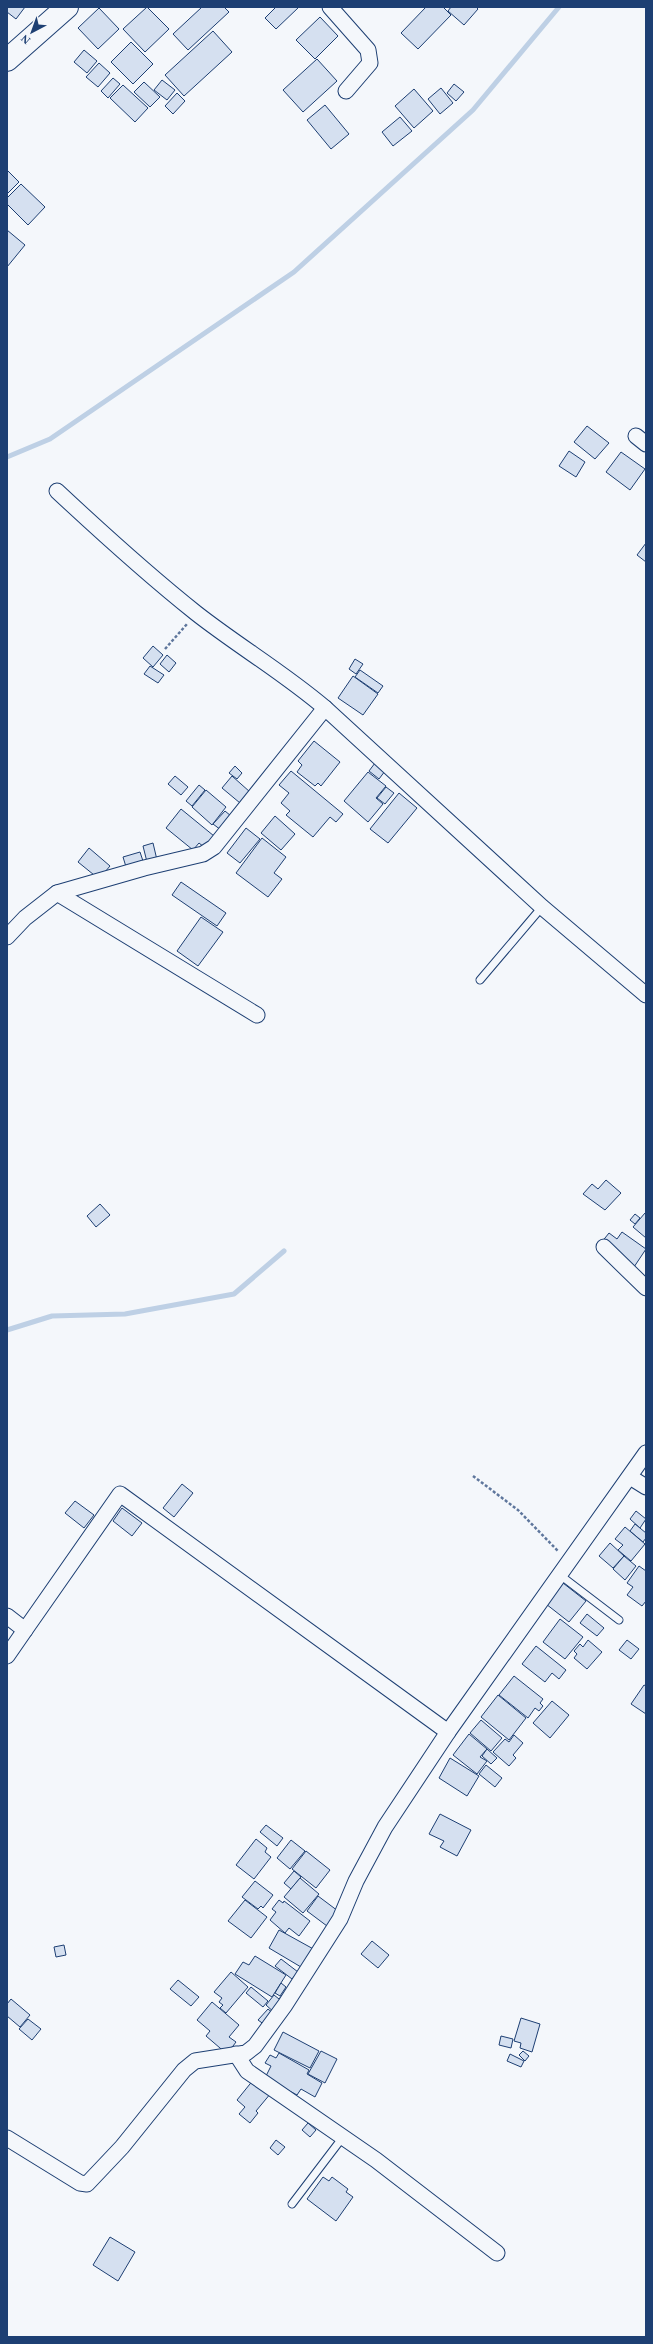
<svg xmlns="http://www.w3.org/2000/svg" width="653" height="2344" viewBox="0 0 653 2344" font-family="Georgia,serif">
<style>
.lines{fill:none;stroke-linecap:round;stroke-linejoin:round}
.stream{stroke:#bed0e5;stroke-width:5}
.building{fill:#d5e0f0;stroke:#1d3f73}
.service-casing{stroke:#1d3f73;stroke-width:9}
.minor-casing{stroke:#1d3f73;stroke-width:17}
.primary-casing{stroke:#1d3f73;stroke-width:24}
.path{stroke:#5e769c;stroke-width:2.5;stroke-dasharray:3 2;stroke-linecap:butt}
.service{stroke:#f4f7fb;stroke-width:7}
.minor{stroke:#f4f7fb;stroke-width:15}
.primary{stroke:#f4f7fb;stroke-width:22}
</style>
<rect width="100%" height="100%" fill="#f4f7fb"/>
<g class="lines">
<!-- stream -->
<g class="stream">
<polyline points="7,457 50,439 294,272 473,110 559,7"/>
<polyline points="7,1330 52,1316 125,1314 234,1294 284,1251"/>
</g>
</g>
<!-- building -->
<g class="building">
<polygon points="7,7 25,7 16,19 7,12"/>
<polygon points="147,7 169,29 145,52 123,29"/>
<polygon points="202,7 224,7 229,12 188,50 173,34"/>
<polygon points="276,7 299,7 276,29 265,18"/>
<polygon points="426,7 443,7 451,15 418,49 401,33"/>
<polygon points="451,7 476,7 478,9 464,25 448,11"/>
<polygon points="99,8 119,29 98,49 78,28"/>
<polygon points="320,17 338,36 315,59 296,40"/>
<polygon points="213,31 232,52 184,96 165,75"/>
<polygon points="131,42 153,64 133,84 111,62"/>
<polygon points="84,50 97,61 87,73 74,62"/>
<polygon points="317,59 337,81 303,112 283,90"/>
<polygon points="99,63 110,73 98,87 86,77"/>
<polygon points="113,78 120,84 108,98 101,91"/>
<polygon points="162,80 175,90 167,100 154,90"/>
<polygon points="144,82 160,97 150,107 134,92"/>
<polygon points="454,84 464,92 456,101 447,93"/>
<polygon points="123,85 148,108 135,122 110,98"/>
<polygon points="441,88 453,103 440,114 428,99"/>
<polygon points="414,89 433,111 414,128 395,106"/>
<polygon points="177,93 185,101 173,114 165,106"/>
<polygon points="325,105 349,134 331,149 307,120"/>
<polygon points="400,117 412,131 393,146 382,132"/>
<polygon points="7,170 19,182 7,194"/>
<polygon points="21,184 45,207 28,225 7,204 7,198"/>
<polygon points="7,230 25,245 7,267"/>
<polygon points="587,426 609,443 595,459 574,442"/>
<polygon points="569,451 585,462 576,477 559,466"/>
<polygon points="621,452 645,469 630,490 606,472"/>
<polygon points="646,543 646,562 637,555"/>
<polygon points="153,646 163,655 153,667 143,658"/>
<polygon points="167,655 176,663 169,672 160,664"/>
<polygon points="355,659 363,664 356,674 349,669"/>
<polygon points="150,666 164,675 158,683 144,674"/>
<polygon points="360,670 383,686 378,693 355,677"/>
<polygon points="353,676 378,694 363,715 338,698"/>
<polygon points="314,741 340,762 321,786 318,783 315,786 297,772 302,765 298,761"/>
<polygon points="378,759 388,767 379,779 369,771"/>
<polygon points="235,766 242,773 237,779 229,773"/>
<polygon points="291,771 343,814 336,822 330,817 313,837 286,815 290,811 281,803 289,793 279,785"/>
<polygon points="368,772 386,786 376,798 383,804 368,822 344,801"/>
<polygon points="175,776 188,787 181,795 168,784"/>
<polygon points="232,776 250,792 240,803 222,788"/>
<polygon points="199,785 205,790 192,806 186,801"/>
<polygon points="386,787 394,793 385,804 377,798"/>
<polygon points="206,790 226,807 212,825 192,807"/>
<polygon points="399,793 417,808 388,843 370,829"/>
<polygon points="181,809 214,836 204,847 199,843 193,850 166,828"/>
<polygon points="225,811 231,816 221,830 213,824"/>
<polygon points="275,816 295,834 281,850 261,833"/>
<polygon points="246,828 260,839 240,863 227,853"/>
<polygon points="262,838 286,857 274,873 282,879 268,897 236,873"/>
<polygon points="153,843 157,860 147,862 143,846"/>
<polygon points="89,848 110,866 99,879 78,862"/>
<polygon points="140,852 144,864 127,870 123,857"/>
<polygon points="181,882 226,913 217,926 172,895"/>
<polygon points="201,917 223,932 198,966 177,951"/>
<polygon points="606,1180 621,1193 605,1210 583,1194 592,1184 598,1189"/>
<polygon points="100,1204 110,1215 96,1227 87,1216"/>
<polygon points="645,1213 646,1214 646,1238 633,1227"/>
<polygon points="635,1214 640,1218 635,1224 630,1220"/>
<polygon points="622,1232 646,1249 634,1267 601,1243 609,1233 617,1239"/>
<polygon points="182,1484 193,1493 174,1517 163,1508"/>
<polygon points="75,1501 94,1515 84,1528 65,1513"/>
<polygon points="122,1508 142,1523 132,1536 113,1521"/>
<polygon points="636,1511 646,1519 640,1528 630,1519"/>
<polygon points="635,1524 646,1533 646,1538 643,1542 630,1531"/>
<polygon points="625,1527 645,1544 631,1561 618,1550 623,1545 615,1539"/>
<polygon points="610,1543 624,1556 613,1568 599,1556"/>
<polygon points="624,1556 636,1566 625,1580 613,1569"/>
<polygon points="639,1566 646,1571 646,1601 642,1606 627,1595 633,1587 627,1583"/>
<polygon points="563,1583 586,1601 569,1622 546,1604"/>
<polygon points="587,1614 604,1628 597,1636 580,1623"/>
<polygon points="560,1619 583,1637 565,1659 543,1642"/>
<polygon points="588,1640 602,1652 587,1669 574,1658 577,1654 574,1651 580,1644 583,1647"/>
<polygon points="627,1640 639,1649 631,1659 619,1650"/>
<polygon points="536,1646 566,1670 559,1679 552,1673 545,1682 522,1664"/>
<polygon points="514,1676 543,1699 540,1703 543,1706 539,1711 535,1708 528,1718 499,1695"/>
<polygon points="644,1685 646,1686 646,1714 631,1704"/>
<polygon points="498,1695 526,1718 509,1740 481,1717"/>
<polygon points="552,1701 569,1715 550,1738 533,1723"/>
<polygon points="481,1720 502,1738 491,1751 470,1733"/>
<polygon points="469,1734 487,1749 480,1757 487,1761 477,1774 453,1755"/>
<polygon points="514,1735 523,1743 513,1755 516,1758 509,1766 493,1752 505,1739 509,1742"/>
<polygon points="487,1749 497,1758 491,1764 482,1756"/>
<polygon points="450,1758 479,1776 467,1796 439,1778"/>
<polygon points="486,1765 502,1778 495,1787 479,1774"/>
<polygon points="440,1814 471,1830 457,1856 440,1847 444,1841 429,1834"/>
<polygon points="266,1825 283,1838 277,1846 260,1832"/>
<polygon points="256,1839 267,1848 265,1852 271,1857 254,1879 236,1865"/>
<polygon points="291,1840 305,1851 290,1869 277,1858"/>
<polygon points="306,1851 330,1870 316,1888 292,1869"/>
<polygon points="294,1871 301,1877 291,1889 284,1883"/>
<polygon points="300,1878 319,1894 303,1913 284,1897"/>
<polygon points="255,1881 273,1895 263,1908 261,1906 258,1909 242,1897"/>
<polygon points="318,1896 342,1914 331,1929 307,1911"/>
<polygon points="245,1900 267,1917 251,1938 228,1921"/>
<polygon points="279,1900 283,1903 284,1901 310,1921 299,1936 289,1928 285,1933 270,1920 276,1912 272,1909"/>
<polygon points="279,1930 317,1951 306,1970 269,1948"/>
<polygon points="372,1941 389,1955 378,1968 361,1954"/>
<polygon points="64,1945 66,1955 56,1957 54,1947"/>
<polygon points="255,1956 286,1975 272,1997 235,1974 243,1962 249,1965"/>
<polygon points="281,1959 298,1972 292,1979 275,1966"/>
<polygon points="231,1972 248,1987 226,2013 220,2008 223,2005 219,2002 222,1998 214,1992"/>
<polygon points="178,1980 199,1997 191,2006 170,1989"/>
<polygon points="281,1983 286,1987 280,1996 275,1993"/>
<polygon points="251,1987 268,2001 263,2007 246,1993"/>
<polygon points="283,1994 276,2014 266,2005 274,1995 279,1999"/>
<polygon points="11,1999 30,2015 20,2027 7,2016 7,2004"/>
<polygon points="212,2002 239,2025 229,2037 236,2042 227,2054 206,2036 210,2031 197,2020"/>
<polygon points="268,2009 274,2014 265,2025 258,2020"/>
<polygon points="521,2018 540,2024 532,2052 520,2048 521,2043 514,2041"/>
<polygon points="28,2019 41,2029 32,2040 19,2029"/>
<polygon points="283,2032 319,2051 310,2068 274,2050"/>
<polygon points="501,2036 513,2039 511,2048 499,2045"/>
<polygon points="321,2051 337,2059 325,2083 308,2074"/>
<polygon points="523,2051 529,2056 525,2061 519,2055"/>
<polygon points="279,2053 309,2070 307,2074 322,2083 315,2097 301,2089 297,2095 265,2078 271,2066 265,2063 270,2055 276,2058"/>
<polygon points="510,2054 524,2061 521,2067 507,2061"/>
<polygon points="254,2079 271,2093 256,2111 258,2113 250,2123 239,2114 245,2107 237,2100"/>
<polygon points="308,2123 316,2130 310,2137 302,2130"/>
<polygon points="276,2140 285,2147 278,2155 270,2148"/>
<polygon points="323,2177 329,2181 332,2177 348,2189 346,2192 353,2197 336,2221 307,2199"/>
<polygon points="110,2237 135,2252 118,2281 93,2265"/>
</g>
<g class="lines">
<!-- service casing -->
<g class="service-casing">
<g id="service">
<polyline points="480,980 542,907"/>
<polyline points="560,1575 619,1620"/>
<polyline points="292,2204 343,2137"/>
</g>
</g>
<!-- minor casing -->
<g class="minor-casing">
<g id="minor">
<polyline points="330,7 368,50 370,63 346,91"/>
<polyline points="636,436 646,444"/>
<path d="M57,491C102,533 147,574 196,613C238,646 284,673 325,708L542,907L646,995"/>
<polyline points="57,893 257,1015"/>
<polyline points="7,937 25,918 57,893 144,868 203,854 214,847 325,708"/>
<polyline points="604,1247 646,1288"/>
<polyline points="630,1477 646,1487"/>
<polyline points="7,1616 25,1630 120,1494 448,1732"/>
<polyline points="7,1656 25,1630"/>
<polyline points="236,2054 247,2071 376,2160 497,2253"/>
<polyline points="7,2138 80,2183 87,2184 122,2147 184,2070 195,2061 246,2053 255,2046 285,2005 340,1919 356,1881 385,1827 448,1732 646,1453"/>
</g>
</g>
<!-- primary casing -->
<g class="primary-casing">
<polyline id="primary" points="7,60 67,7"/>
</g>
<!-- path -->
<g class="path">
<polyline points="165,649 187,624"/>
<polyline points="473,1476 518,1510 558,1551"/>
</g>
<!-- service -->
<use href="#service" class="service"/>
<!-- minor -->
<use href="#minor" class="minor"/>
<!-- primary -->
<use href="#primary" class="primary"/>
</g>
<!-- border -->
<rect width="653" height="2344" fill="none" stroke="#1d3f73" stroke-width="16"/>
<!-- north arrow -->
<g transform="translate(32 32) rotate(221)" stroke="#f4f7fb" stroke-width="3" paint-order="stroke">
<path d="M0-3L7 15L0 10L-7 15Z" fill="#1d3f73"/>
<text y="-6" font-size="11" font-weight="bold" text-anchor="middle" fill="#1d3f73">N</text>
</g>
</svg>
